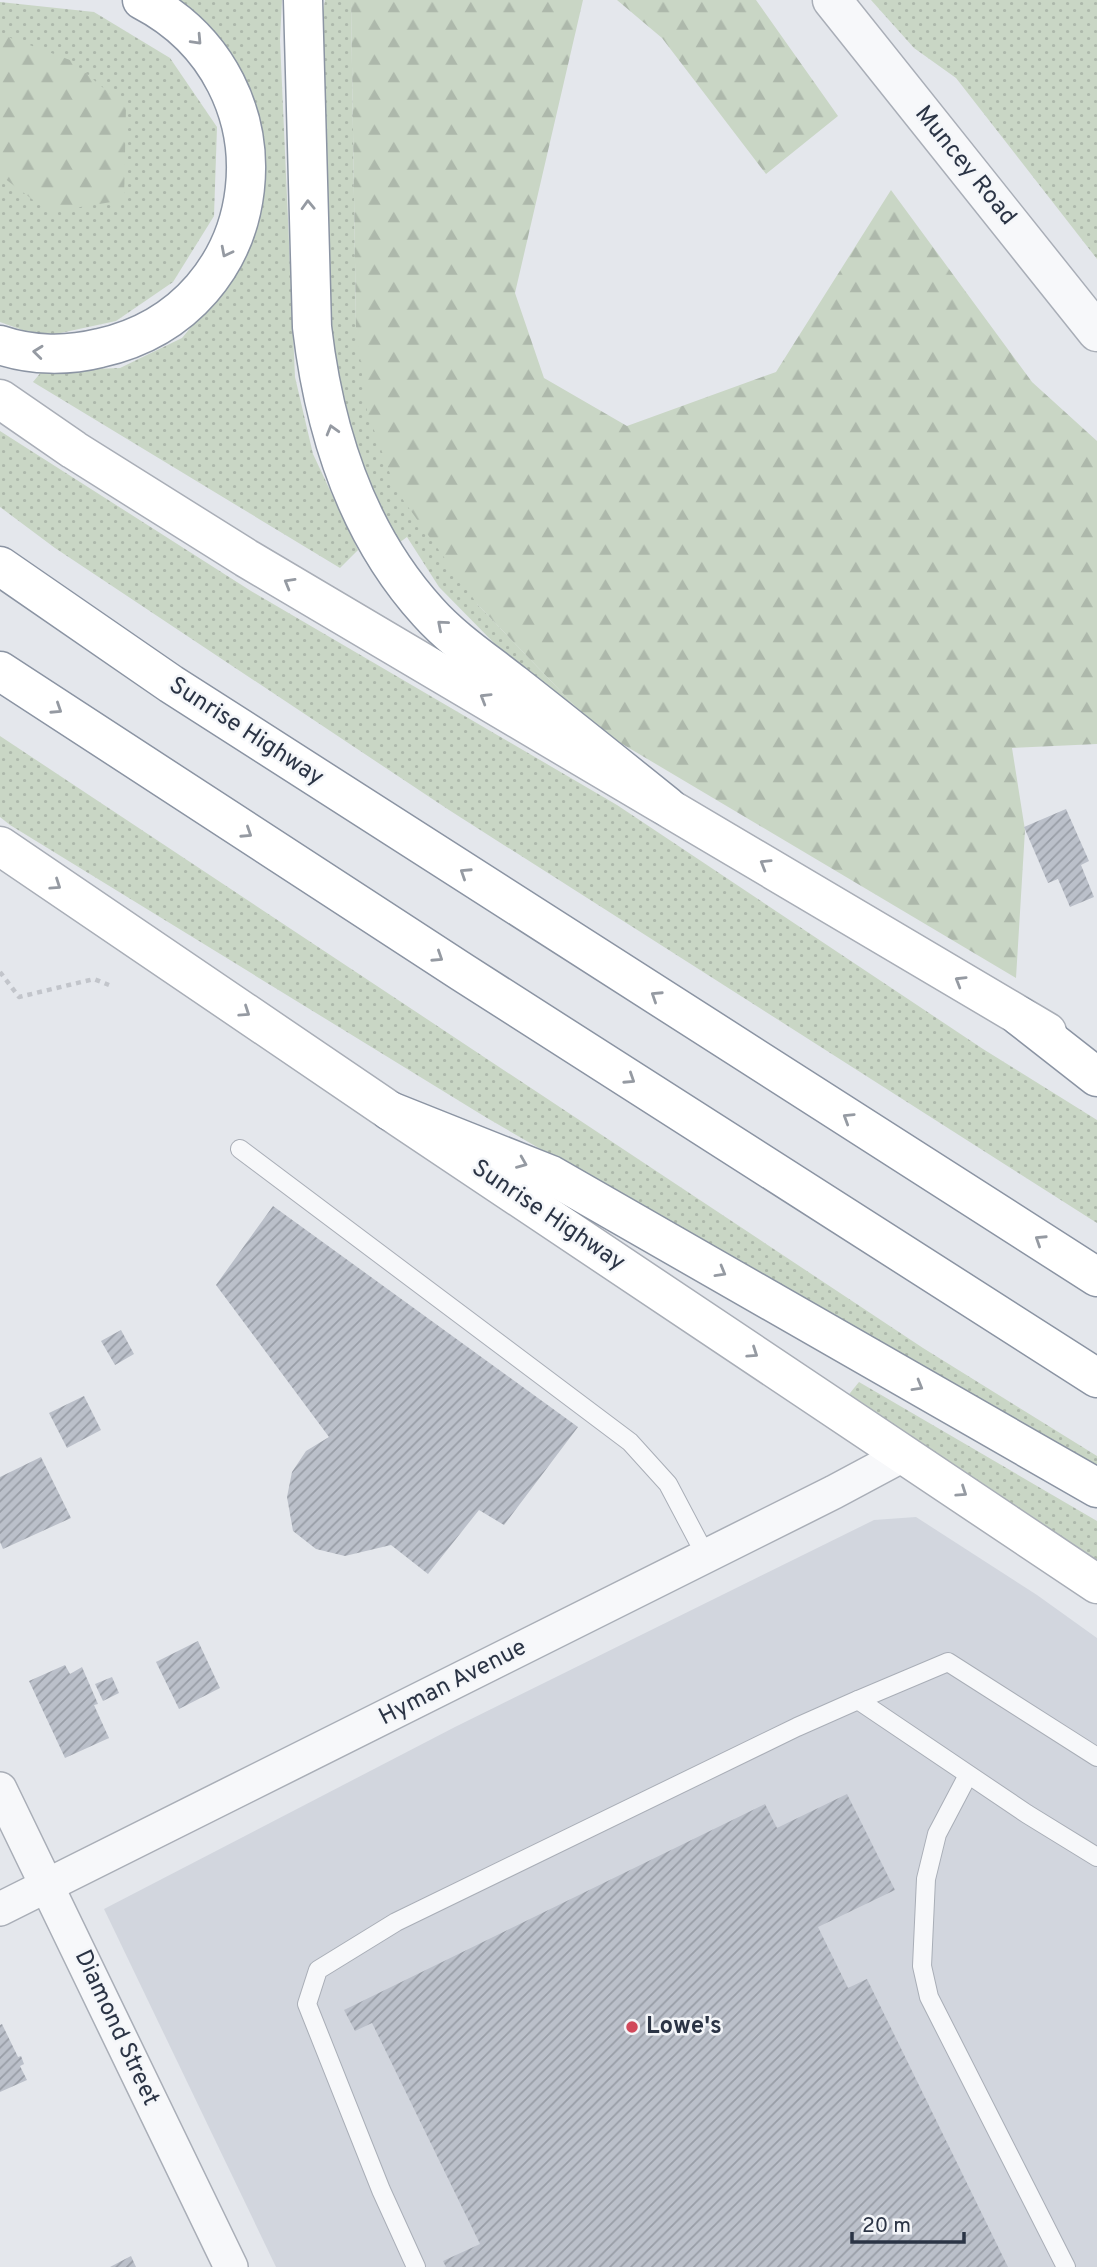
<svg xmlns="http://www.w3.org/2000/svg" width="1097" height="2267" viewBox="0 0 1097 2267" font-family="Overpass,sans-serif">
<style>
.built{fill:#d2d6de}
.grass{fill:url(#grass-dots)}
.forest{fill:url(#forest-firs)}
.building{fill:url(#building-hatch)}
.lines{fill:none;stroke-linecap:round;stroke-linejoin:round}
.service-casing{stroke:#a9aeb7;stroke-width:20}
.minor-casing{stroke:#a9aeb7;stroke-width:36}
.tertiary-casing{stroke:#a9aeb7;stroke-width:41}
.secondary-casing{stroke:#a9aeb7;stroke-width:41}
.motorway-casing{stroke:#8b94a3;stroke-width:41}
.path{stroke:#c2c5cb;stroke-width:4.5;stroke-dasharray:5 5;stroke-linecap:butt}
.service{stroke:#f7f8fa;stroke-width:18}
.minor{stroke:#f7f8fa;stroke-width:33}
.tertiary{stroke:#f7f8fa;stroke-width:38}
.secondary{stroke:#fff;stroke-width:38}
.motorway{stroke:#fff;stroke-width:38}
.oneway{stroke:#959aa2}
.poi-dot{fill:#d1495b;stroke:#f4f6f9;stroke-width:2.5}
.labels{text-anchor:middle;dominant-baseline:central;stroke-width:5;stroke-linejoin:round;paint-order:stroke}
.street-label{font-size:24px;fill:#2b3445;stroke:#f4f6f9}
.poi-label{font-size:24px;font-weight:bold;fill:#2b3445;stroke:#f4f6f9;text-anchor:start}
</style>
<defs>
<pattern id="grass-dots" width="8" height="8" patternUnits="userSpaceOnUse" patternTransform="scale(1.75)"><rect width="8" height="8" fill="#c9d6c5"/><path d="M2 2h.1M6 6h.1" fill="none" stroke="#adb8ab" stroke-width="1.8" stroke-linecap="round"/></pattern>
<pattern id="forest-firs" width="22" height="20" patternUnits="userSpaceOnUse" patternTransform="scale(1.75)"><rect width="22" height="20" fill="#c9d6c5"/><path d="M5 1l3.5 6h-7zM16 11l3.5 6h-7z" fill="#adb8ab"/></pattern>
<pattern id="building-hatch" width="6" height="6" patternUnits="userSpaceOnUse" patternTransform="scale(1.75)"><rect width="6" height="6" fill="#bbc0ca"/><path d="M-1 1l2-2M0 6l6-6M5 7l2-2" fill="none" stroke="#989da6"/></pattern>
</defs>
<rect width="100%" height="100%" fill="#e4e7ec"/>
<!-- built -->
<polygon class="built" points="916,1517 1037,1595 1097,1638 1097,2267 276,2267 104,1909 455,1727 874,1520"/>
<!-- grass -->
<g class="grass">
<polygon points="166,0 282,0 280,40 295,377 313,454 358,550 340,568 33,382 42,371 120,368 182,338 240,268 265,172 241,75"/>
<polygon points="325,0 351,0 356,327 478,605 597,729 527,683 492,641 439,587 407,537 392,548 354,463 332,360 322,18"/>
<polygon points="871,0 1097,0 1097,259 956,78 914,48"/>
<polygon points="0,2 94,12 170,58 217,127 214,216 173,282 116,321 42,337 0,322"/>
<polygon points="0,431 251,591 617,805 983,1049 1097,1120 1097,1223 449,810 55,548 0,507"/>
<polygon points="0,736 923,1348 1097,1456 1097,1471 487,1118 10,825 0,817"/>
<polygon points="859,1382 1097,1521 1097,1569 846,1398"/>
</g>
<!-- forest -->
<g class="forest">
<polygon points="351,0 583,0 515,293 544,378 627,426 776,372 891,190 1032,382 1097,441 1097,744 1012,748 1025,830 1016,978 597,729 478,605 396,490 367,411 356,327"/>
<polygon points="617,0 756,0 838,116 766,174 662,38"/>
<polygon points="0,34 70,60 126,107 124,200 49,212 0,175"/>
</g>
<!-- building -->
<g class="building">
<polygon points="1066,809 1089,861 1081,865 1094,897 1070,907 1058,879 1048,883 1024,827"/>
<polygon points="273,1206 578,1427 504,1525 479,1510 428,1574 391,1545 345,1556 316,1549 293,1531 287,1497 292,1472 306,1451 329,1437 216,1285"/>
<polygon points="121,1330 134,1354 115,1365 101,1341"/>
<polygon points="84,1396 101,1430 67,1448 49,1413"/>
<polygon points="41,1457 71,1518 3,1549 0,1542 0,1477"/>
<polygon points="198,1641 220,1688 179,1709 156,1662"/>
<polygon points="65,1665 70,1674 82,1667 98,1704 94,1705 109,1738 65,1758 29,1681"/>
<polygon points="112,1677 119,1693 103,1701 95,1684"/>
<polygon points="847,1794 895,1890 818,1927 848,1988 867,1979 1008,2267 446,2267 443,2261 480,2244 372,2023 355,2031 344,2010 765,1804 777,1828"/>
<polygon points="2,2024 18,2057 21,2056 24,2064 20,2066 27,2080 0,2092 0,2025"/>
<polygon points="131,2256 136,2267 110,2267"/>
</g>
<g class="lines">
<!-- service casing -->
<g class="service-casing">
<g id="service">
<polyline points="240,1149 630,1442 668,1484 706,1556"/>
<polyline points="858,1700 948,1662 1097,1757"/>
<polyline points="968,1775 937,1834 926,1879 922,1966 929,1997 1066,2267"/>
<polyline points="416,2267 381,2190 307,2004 318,1970 396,1922 797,1727 858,1700 1027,1814 1097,1857"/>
</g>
</g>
<!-- minor casing -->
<g class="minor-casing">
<g id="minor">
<polyline points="0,1789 231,2267"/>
<polyline points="0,1909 834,1492 905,1454"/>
</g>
</g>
<!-- tertiary casing -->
<g class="tertiary-casing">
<polyline id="tertiary" points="832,0 1097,332"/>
</g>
<!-- secondary casing -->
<g class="secondary-casing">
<g id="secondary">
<polyline points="0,399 74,450 246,558 1047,1032"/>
<polyline points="0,846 390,1111 1097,1584"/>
</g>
</g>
<!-- motorway casing -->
<g class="motorway-casing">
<g id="motorway">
<path d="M303,0L312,327C324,430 357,534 428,612C453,640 485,661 514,684C565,724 616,765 667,806"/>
<path d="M0,345C32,356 68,356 100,348C274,309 298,81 142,0"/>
<polyline points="0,566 171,684 1097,1277"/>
<polyline points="0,671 462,972 1097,1378"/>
<polyline points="1019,1016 1097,1077"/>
<polyline points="390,1111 551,1175 1097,1488"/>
</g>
</g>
<!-- path -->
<polyline class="path" points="0,972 19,997 94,979 109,985"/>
<!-- service -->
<use href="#service" class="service"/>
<!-- minor -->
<use href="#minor" class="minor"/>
<!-- tertiary -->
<use href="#tertiary" class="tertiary"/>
<!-- secondary -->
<use href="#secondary" class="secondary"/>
<!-- motorway -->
<use href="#motorway" class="motorway"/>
</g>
<!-- one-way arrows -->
<defs><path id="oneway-chevron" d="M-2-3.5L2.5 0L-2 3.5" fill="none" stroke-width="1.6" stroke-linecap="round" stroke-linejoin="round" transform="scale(1.75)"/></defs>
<g class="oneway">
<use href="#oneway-chevron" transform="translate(197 40) rotate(47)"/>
<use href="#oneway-chevron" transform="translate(308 205) rotate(-92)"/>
<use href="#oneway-chevron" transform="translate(226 252) rotate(117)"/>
<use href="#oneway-chevron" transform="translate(38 352) rotate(-174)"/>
<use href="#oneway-chevron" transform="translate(332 430) rotate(-106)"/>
<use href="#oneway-chevron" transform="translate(289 583) rotate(-150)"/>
<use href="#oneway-chevron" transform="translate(442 625) rotate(-139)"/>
<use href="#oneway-chevron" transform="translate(485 698) rotate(-149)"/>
<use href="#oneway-chevron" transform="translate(57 709) rotate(33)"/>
<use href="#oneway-chevron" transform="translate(247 833) rotate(33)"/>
<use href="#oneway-chevron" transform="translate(765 864) rotate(-149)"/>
<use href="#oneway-chevron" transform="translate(465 873) rotate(-147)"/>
<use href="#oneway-chevron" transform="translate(56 885) rotate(34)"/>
<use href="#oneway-chevron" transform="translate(438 957) rotate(33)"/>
<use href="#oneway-chevron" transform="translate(960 981) rotate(-149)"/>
<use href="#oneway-chevron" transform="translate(656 996) rotate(-147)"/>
<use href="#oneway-chevron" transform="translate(245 1012) rotate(34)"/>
<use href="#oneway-chevron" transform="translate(630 1079) rotate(33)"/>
<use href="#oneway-chevron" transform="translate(848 1118) rotate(-148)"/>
<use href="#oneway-chevron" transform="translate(522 1163) rotate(22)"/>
<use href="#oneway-chevron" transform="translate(1040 1240) rotate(-147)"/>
<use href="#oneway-chevron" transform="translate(721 1272) rotate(30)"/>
<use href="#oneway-chevron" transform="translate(753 1353) rotate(34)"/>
<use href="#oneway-chevron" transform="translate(918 1386) rotate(30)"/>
<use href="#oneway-chevron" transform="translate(962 1492) rotate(34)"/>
</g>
<!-- markers -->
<circle class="poi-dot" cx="632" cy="2027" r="7"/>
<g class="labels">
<!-- street labels -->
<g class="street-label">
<text transform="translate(965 166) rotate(51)">Muncey Road</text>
<text transform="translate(246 732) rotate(33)">Sunrise Highway</text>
<text transform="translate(548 1216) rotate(34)">Sunrise Highway</text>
<text transform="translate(453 1683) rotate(-27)">Hyman Avenue</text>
<text transform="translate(116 2028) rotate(65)">Diamond Street</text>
</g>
<!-- poi labels -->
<g class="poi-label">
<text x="646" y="2027">Lowe's</text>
</g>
</g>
<!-- scale -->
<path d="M852 2232v10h112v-10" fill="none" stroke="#2b3445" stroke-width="3.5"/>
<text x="862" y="2232" font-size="21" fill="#2b3445" stroke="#f4f6f9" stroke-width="5" paint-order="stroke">20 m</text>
</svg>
